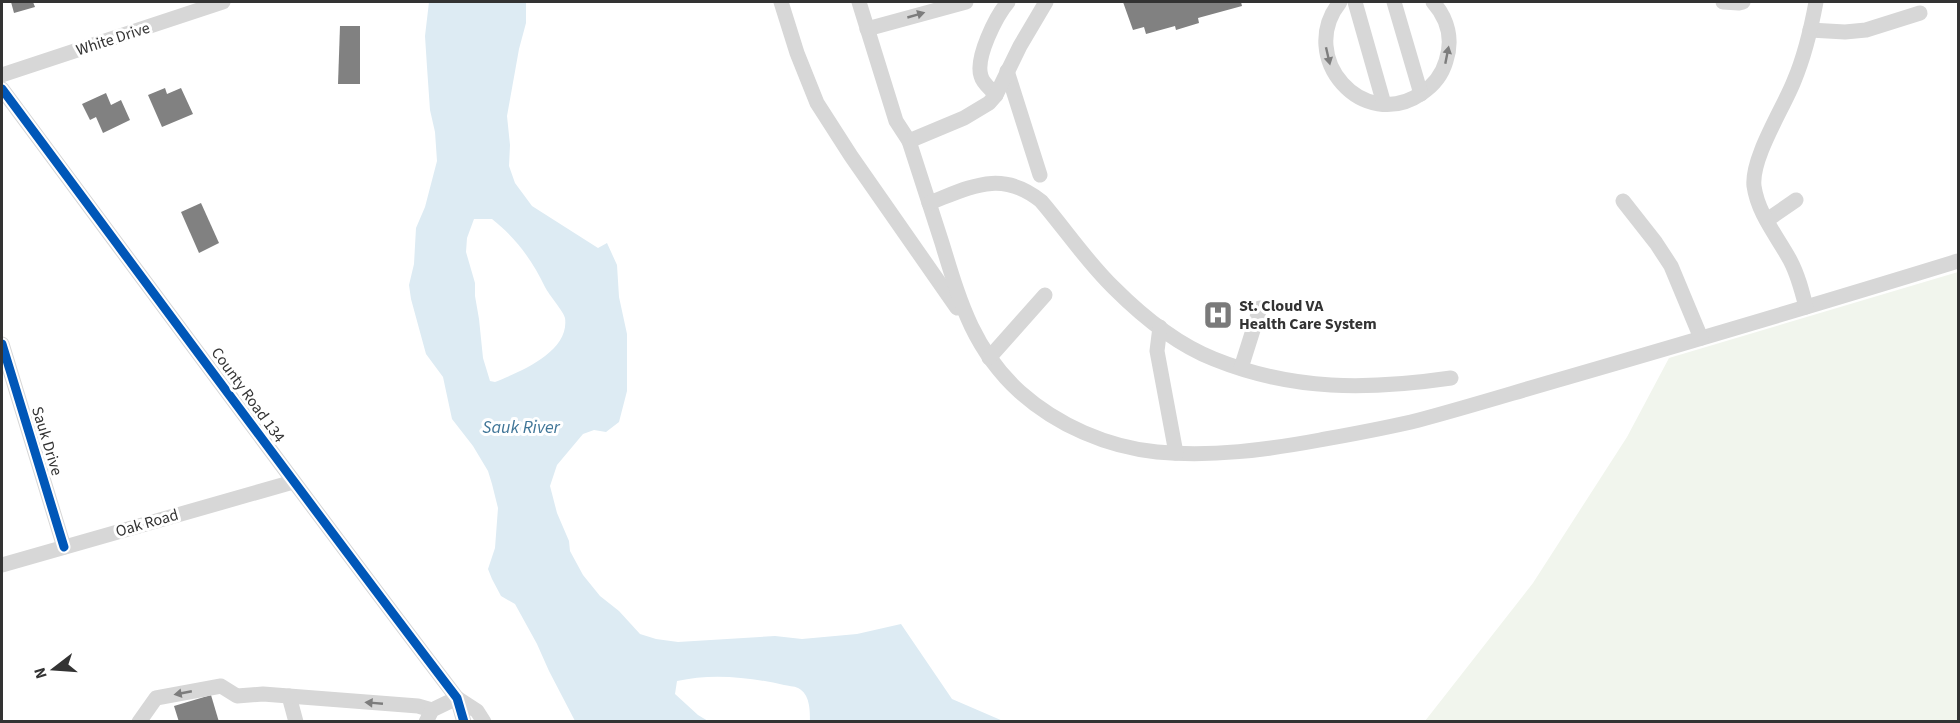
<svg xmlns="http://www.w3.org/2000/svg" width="1960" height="723" viewBox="0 0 1960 723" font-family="'Source Sans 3',sans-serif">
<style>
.green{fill:#f1f5ed}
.water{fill:#ddebf3;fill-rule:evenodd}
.building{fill:#818181}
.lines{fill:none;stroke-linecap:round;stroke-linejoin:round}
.minor{stroke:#d7d7d7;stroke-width:15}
.cycleway-casing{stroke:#fff;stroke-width:13}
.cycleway{stroke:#0057b8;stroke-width:9}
.oneway{fill:#7d7d7d}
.labels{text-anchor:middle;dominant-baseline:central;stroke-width:6;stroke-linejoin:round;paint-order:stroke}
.street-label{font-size:16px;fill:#333;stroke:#fff}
.poi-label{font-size:16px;font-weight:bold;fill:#333;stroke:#fff;text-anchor:start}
.water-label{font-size:18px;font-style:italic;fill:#3f7597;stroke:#fff}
</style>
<rect width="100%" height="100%" fill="#fff"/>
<!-- green -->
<polygon class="green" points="1958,272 1958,721 1425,721 1533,583 1627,437 1669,358"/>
<!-- water -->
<path class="water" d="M429,2H526V23L519,49L507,116L510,145L509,166L515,183L532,206L598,248L607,243L617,265L619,297L627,334V391L619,422L606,432L594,430L583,434L557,465L550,486L557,513L569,541L570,551L583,575L600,596L619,611L640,634L656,639L678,642L775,636L802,639L857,634L901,624L952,699L1003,721H810C810,710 810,694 798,688C794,686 788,686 784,685C750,677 711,673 677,681L675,694L698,715L708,721H575L549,671L537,644L515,604L501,596L492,579L488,569L495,548L498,508L492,484L488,471L473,446L452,419L443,377L426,354L411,299L409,285L414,264L416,228L425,207L437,161L435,132L430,110L427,67L425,36ZM474,219H492C516,238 532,260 545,287C549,295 564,312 565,318C570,352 519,372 495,382L490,381L483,358L479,319L475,296V283L466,252L467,238Z"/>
<!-- building -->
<g class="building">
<polygon points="11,2 33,2 35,7 14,13"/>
<polygon points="1123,2 1241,2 1242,6 1198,18 1199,23 1176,30 1175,26 1146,34 1144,27 1133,30"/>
<polygon points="340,26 360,26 360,84 338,84"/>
<polygon points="165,88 167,94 181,88 193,114 162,127 148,95"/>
<polygon points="106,93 111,105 121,100 130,120 103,133 96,117 90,120 82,104"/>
<polygon points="201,203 219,243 199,253 181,212"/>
<polygon points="211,695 219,722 179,722 174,706"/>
</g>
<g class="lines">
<!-- minor -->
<g class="minor">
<polyline points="781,2 797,53 817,103 851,156 957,308"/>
<path d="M859,2L896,121L909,141C920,175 931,209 942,243C960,302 973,349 1020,392C1057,425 1107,447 1157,452C1212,457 1266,450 1320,440C1353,434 1387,428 1419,420C1468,407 1516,392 1565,378C1696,340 1828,301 1958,261"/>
<path d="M1340,2C1296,57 1363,134 1422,93C1434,85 1442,75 1446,61C1453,40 1448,19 1433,2"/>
<polyline points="1355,2 1384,104"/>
<polyline points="1394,2 1421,94"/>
<polyline points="1723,2 1739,3 1743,2"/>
<polyline points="867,29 966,2"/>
<polyline points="1810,30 1845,32 1866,30 1920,13"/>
<polyline points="1007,71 1040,175"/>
<polyline points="2,75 223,2"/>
<path d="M2,89C153,292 303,496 457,698L464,722"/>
<path d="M996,95C991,89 983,84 981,76C975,58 996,16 1008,2"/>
<polyline points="909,141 964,118 989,103 996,95 1020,46 1046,2"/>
<polyline points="1623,201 1656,243 1671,266 1701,338"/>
<path d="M929,203C971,187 1001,169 1041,201C1065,229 1087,262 1114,288C1142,316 1176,344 1214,359C1293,391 1368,390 1451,378"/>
<polyline points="1767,220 1796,200"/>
<path d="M1806,307C1802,291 1798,275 1790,260C1777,236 1758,214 1754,186C1751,158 1784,107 1794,81C1805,55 1811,29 1816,2"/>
<polyline points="1160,327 1157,351 1176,453"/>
<polyline points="2,344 64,547"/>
<polyline points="989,358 1045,295"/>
<polyline points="1241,368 1260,308"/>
<polyline points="2,565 293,482"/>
<polyline points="289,696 296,722"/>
<polyline points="457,698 477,711 484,722"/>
<polyline points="139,722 156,698 221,686 237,696 263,694 418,706 432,710"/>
<polyline points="426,722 432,710 457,698"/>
</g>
<!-- cycleway casing -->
<g class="cycleway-casing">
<g id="cycleway">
<path d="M2,89C153,292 303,496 457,698L464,722"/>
<polyline points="2,344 64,547"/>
</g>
</g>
<!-- cycleway -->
<use href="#cycleway" class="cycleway"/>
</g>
<!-- one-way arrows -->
<defs><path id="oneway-solid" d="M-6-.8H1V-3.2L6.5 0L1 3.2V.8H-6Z" transform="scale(1.5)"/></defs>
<g class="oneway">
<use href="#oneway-solid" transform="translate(916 15) rotate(-16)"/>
<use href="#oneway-solid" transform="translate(1447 55) rotate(-79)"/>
<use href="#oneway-solid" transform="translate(1328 56) rotate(77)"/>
<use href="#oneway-solid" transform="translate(183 693) rotate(169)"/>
<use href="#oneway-solid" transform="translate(374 703) rotate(-175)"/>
</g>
<!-- icons -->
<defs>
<g id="hospital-square" transform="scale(1.5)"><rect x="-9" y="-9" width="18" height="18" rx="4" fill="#7a7a7a" stroke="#fff"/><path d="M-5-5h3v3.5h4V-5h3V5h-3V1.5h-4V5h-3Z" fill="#fff"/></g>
</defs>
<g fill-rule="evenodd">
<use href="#hospital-square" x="1218" y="315"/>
</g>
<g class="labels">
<!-- street labels -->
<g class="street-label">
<text transform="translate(113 39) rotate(-18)">White Drive</text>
<text transform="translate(248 395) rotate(54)">County Road 134</text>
<text transform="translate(47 441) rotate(73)">Sauk Drive</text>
<text transform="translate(147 523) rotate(-16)">Oak Road</text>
</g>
<!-- poi labels -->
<g class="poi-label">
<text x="1239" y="306">St. Cloud VA<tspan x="1239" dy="18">Health Care System</tspan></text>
</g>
<!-- water labels -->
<g class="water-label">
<text x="521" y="427">Sauk River</text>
</g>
</g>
<!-- border -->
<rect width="1960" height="723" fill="none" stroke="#333333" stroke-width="6"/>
<!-- north arrow -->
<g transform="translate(54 669) rotate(253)" stroke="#ffffff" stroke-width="4.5" paint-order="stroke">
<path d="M0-4.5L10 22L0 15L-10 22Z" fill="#333333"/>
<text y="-9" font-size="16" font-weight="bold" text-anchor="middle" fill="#333333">N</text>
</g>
</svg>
